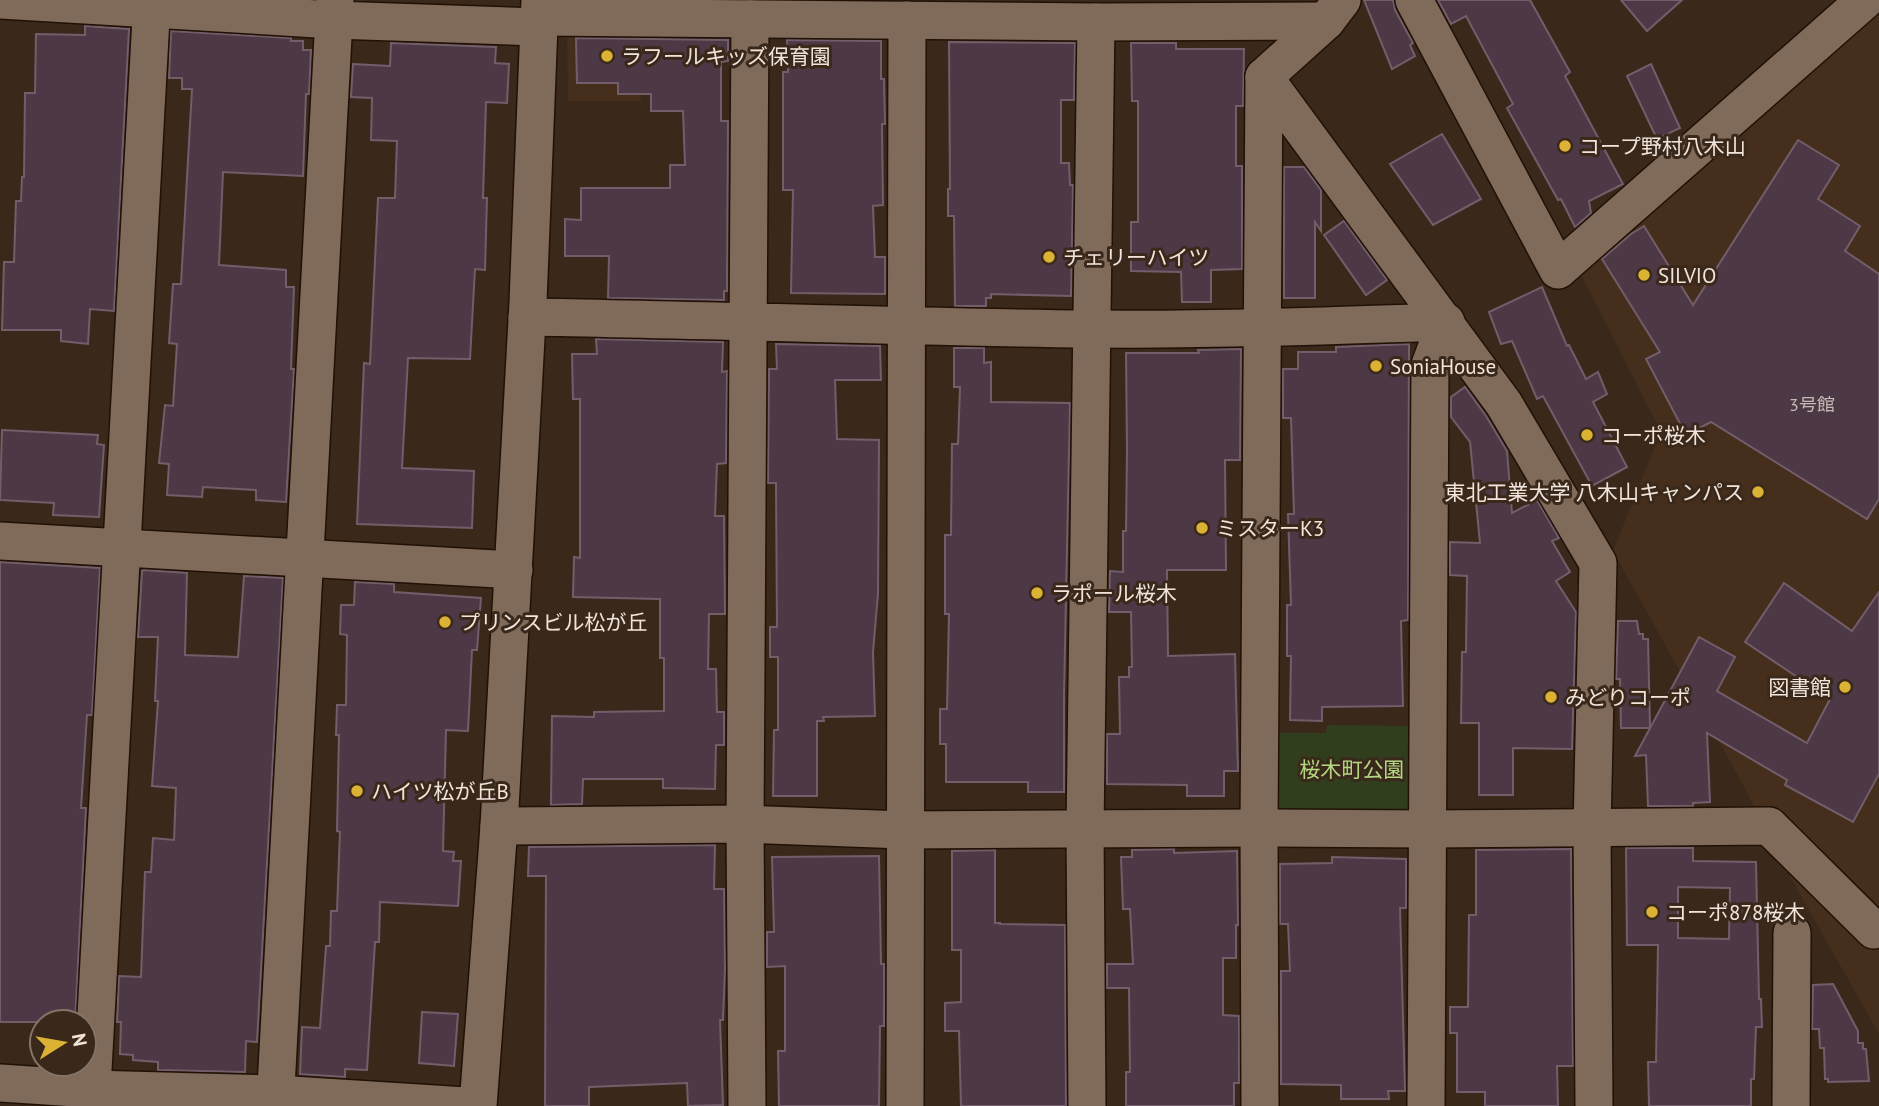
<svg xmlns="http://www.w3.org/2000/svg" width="1879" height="1106" viewBox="0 0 1879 1106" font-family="'PT Sans','Noto Sans JP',sans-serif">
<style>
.built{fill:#452f1c}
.green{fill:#303e1e}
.building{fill:#4d3946;stroke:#735d6b;stroke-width:2;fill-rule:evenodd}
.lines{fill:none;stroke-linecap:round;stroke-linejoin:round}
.minor-casing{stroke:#211105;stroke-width:40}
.minor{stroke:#806b5b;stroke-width:37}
.poi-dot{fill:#dbb233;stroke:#3a291b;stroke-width:2.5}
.labels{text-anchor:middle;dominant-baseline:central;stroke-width:6;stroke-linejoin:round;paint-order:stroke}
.number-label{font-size:18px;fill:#c7b9b6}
.poi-label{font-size:21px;fill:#f0e4db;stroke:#3a291b;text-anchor:start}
.park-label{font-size:21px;fill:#b3d782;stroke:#3a291b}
</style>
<rect width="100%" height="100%" fill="#3a291b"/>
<!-- built -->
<g class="built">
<polygon points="1879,2 1879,1034 1775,850 1746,790 1613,551 1661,432 1575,262"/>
<polygon points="640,27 641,101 568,101 567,28"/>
</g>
<!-- green -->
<polygon class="green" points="1327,725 1414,726 1413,815 1276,813 1276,733 1326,733"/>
<!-- building -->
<g class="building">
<polygon points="1364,0 1393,0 1395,10 1413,43 1410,45 1415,56 1392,69"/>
<polygon points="1438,0 1530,0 1570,72 1565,76 1623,184 1589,201 1591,213 1575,227 1561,199 1558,200 1507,108 1513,104 1466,16 1451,24"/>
<polygon points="1621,0 1682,0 1647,31"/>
<polygon points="85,26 129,29 114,311 90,309 88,344 61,341 61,330 2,330 4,262 14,262 16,201 21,201 22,177 24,177 25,93 35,93 36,34 85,35"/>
<polygon points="171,31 291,38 291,41 303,41 303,50 311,50 309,94 306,94 303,176 223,172 219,265 286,270 286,287 294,287 291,369 294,369 286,502 256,500 256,490 203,487 202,497 167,495 169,464 159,463 165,405 173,406 177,344 169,343 173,284 181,284 192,89 182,89 182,78 169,78"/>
<polygon points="576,38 728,40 728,61 721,62 721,121 728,121 727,291 724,291 724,300 608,298 609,256 565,256 565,219 581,220 581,188 670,188 670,165 685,165 683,111 651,111 651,94 618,94 618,83 577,83"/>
<polygon points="787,40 881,41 881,79 884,79 885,124 882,124 883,205 873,206 875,257 885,257 885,294 791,293 793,190 783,190 783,72 788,72"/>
<polygon points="949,42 1075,43 1074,100 1061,100 1061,163 1069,163 1070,185 1073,185 1071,296 991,294 991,298 986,298 986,306 955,306 954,216 948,216 948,189 950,189"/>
<polygon points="391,43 496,47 495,63 509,64 507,103 486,102 483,198 487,198 485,270 475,269 470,359 408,358 402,468 474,471 472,528 357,524 364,363 370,364 378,198 395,198 397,141 371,140 372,98 351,97 353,64 390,66"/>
<polygon points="1131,43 1176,43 1176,49 1244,49 1243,106 1236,106 1236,166 1242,166 1242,269 1211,270 1211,302 1182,302 1181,272 1131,271 1131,222 1138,222 1138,101 1132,101"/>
<polygon points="1651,64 1680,128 1657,139 1627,76"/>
<polygon points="1442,134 1481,199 1433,225 1390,164"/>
<polygon points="1798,140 1839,165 1818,199 1860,226 1845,251 1879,274 1879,499 1867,519 1711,422 1686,435 1646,359 1660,352 1602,259 1631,234 1644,226 1693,305"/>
<polygon points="1284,167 1304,167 1321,190 1321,231 1315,222 1315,298 1284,298"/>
<polygon points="1344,221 1387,280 1366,295 1324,235"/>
<polygon points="1542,287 1567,346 1569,345 1586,379 1598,372 1607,394 1593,402 1627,467 1592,486 1543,396 1537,399 1512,341 1501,344 1489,312"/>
<polygon points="596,339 723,342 722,372 727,371 726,463 717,464 715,516 724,516 725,614 709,614 708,669 716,669 717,712 724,712 724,745 716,745 715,789 663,788 663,779 583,779 582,804 551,805 552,716 594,717 594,712 664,711 664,658 660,658 660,599 573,597 574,557 580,558 580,399 573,399 572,354 597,354"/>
<polygon points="776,344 880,346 881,380 835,380 837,439 879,440 878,594 873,652 875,716 823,717 824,721 817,721 817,796 773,796 774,730 778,730 778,657 770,657 770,627 777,627 776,483 768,483 769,369 777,369"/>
<polygon points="1409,344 1408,620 1401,621 1403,706 1322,707 1322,721 1290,720 1291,656 1287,656 1287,605 1291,605 1288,514 1294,514 1291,418 1283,418 1283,369 1298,369 1298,352 1336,352 1336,347"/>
<polygon points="954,348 984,348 984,363 991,362 991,402 1070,403 1064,696 1064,792 1028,792 1028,782 946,782 946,744 940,744 940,709 947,709 949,614 945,614 945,535 951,535 952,444 958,444 960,387 954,387"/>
<polygon points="1241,349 1240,460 1225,460 1226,570 1167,570 1168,656 1235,654 1238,771 1224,771 1224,796 1187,796 1187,785 1107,784 1107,734 1120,734 1119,677 1129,677 1129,667 1132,667 1131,612 1109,612 1110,571 1123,572 1123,531 1126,531 1127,451 1126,353 1199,353 1198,350"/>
<polygon points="1465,387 1486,416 1507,451 1512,513 1537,500 1559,538 1552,541 1570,572 1556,581 1576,612 1572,749 1513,748 1513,795 1479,795 1479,723 1461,723 1462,652 1466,652 1467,576 1450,575 1450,542 1480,543 1470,442 1451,417 1451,397"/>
<polygon points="2,430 98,435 97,444 104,445 99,517 53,515 54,503 0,500"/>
<polygon points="0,562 100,568 92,715 87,715 81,808 86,808 75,1022 0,1022"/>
<polygon points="144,570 187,573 185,655 238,657 244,576 283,578 257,1042 246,1041 245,1072 158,1070 158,1062 133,1060 133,1055 120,1054 121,1022 117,1022 119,976 141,977 145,872 151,872 153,838 174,840 176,788 152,786 158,701 155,701 158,637 138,637 142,571"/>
<polygon points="355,582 394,584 394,592 481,598 477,650 472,650 468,731 446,730 443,851 454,852 453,861 461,861 458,906 380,902 379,942 375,942 367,1070 345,1069 345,1077 300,1074 302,1027 320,1028 326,946 330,946 331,911 337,911 340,832 337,831 339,735 336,735 337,705 346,705 347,635 340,634 341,605 354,605"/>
<polygon points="1784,583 1852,631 1879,592 1879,774 1853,822 1785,785 1787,780 1707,733 1710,802 1693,803 1693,806 1648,806 1646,755 1635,756 1699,637 1735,657 1717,691 1807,743 1830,699 1745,642"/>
<polygon points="1618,621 1637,621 1639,634 1643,634 1643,639 1648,639 1650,728 1621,728 1620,679 1616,679"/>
<polygon points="715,845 714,889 724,889 725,968 723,1020 720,1020 723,1105 688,1106 687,1083 589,1087 589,1106 545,1106 546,876 528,876 529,847"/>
<path d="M1626,848H1693V861L1756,862L1759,999H1761L1762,1027H1756L1754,1079H1751V1106H1649L1648,1062H1656L1658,945H1627ZM1678,887L1730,888L1729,939L1678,938Z"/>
<polygon points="1174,849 1174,853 1237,851 1238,925 1236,925 1236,958 1223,958 1223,1015 1239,1016 1239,1083 1234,1083 1234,1106 1126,1106 1126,1072 1130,1072 1129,988 1107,988 1107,964 1133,964 1130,909 1123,909 1121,857 1132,857 1132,850"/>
<polygon points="1571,849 1573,1066 1557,1066 1558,1106 1485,1106 1485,1092 1457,1092 1457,1033 1450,1033 1450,1007 1468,1007 1469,915 1476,915 1476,850"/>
<polygon points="995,850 995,923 1000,923 1000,924 1065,925 1066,1106 961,1106 959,1031 945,1031 945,1003 961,1002 961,950 952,950 952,851"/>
<polygon points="879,856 881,964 884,964 884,1026 880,1026 879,1106 779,1106 778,1051 785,1051 785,966 767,967 767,932 774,932 772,857"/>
<polygon points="1332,857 1406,859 1406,908 1400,908 1405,1091 1388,1091 1389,1099 1341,1099 1341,1085 1281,1084 1281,971 1290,971 1288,924 1280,924 1280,864 1332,863"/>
<polygon points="1833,984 1858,1031 1858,1043 1863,1043 1863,1049 1866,1049 1869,1081 1828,1082 1828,1079 1825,1079 1824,1048 1820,1048 1819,1029 1812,1029 1813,985"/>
<polygon points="422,1012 458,1014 454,1066 419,1063"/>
</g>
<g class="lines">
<!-- minor casing -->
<g class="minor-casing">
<g id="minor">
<polyline points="0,0 334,20 539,27"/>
<polyline points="1414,0 1558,270 1865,0"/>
<polyline points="539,17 1096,22 1326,21"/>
<polyline points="1264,77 1504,404 1598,563 1592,828 1594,1106"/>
<path d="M527,317C715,320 904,327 1092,329C1210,330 1328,326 1446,322L1430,365L1426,1106"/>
<polyline points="0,541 514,570"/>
<polyline points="499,826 745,824 904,830 1259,828 1428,829 1769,826 1874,930"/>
<polyline points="0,1083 91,1089 276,1094 466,1106"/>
<polyline points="91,1106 152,0"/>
<polyline points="275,1106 335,0"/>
<polyline points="478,1106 499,826 528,302 540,0"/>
<polyline points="747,1106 745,824 750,19"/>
<polyline points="905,1106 907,20"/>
<polyline points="1087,1106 1085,829 1096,22"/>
<polyline points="1260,1106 1259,828 1264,77 1326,21 1342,0"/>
<polyline points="1791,1106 1792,933"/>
</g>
</g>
<!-- minor -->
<use href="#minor" class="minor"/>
</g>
<!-- markers -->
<g class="poi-dot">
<circle cx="607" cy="56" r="7"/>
<circle cx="1565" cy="146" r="7"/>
<circle cx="1049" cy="257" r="7"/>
<circle cx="1644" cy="275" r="7"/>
<circle cx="1376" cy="366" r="7"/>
<circle cx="1587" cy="435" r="7"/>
<circle cx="1758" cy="492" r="7"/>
<circle cx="1202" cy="528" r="7"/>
<circle cx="1037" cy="593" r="7"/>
<circle cx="445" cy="622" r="7"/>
<circle cx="1845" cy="687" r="7"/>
<circle cx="1551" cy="697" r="7"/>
<circle cx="357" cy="791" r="7"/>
<circle cx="1652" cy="912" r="7"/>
</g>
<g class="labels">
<!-- number labels -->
<g class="number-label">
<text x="1812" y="404">3号館</text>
</g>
<!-- poi labels -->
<g class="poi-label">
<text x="621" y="56">ラフールキッズ保育園</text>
<text x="1579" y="146">コープ野村八木山</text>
<text x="1063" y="257">チェリーハイツ</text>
<text x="1658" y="275">SILVIO</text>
<text x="1390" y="366">SoniaHouse</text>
<text x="1601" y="435">コーポ桜木</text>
<text x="1744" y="492" text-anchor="end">東北工業大学 八木山キャンパス</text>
<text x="1216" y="528">ミスターK3</text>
<text x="1051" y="593">ラポール桜木</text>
<text x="459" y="622">プリンスビル松が丘</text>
<text x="1831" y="687" text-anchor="end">図書館</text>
<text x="1565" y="697">みどりコーポ</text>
<text x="371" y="791">ハイツ松が丘B</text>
<text x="1666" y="912">コーポ878桜木</text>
</g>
<!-- park labels -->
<g class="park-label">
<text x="1352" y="769">桜木町公園</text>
</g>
</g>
<!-- north arrow -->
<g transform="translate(63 1043) rotate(79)"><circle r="33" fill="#3a291b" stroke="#837468" stroke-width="2"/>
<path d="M0-5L12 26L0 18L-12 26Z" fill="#dbb233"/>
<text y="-10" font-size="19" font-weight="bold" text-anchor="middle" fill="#f0e4db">N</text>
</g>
</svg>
